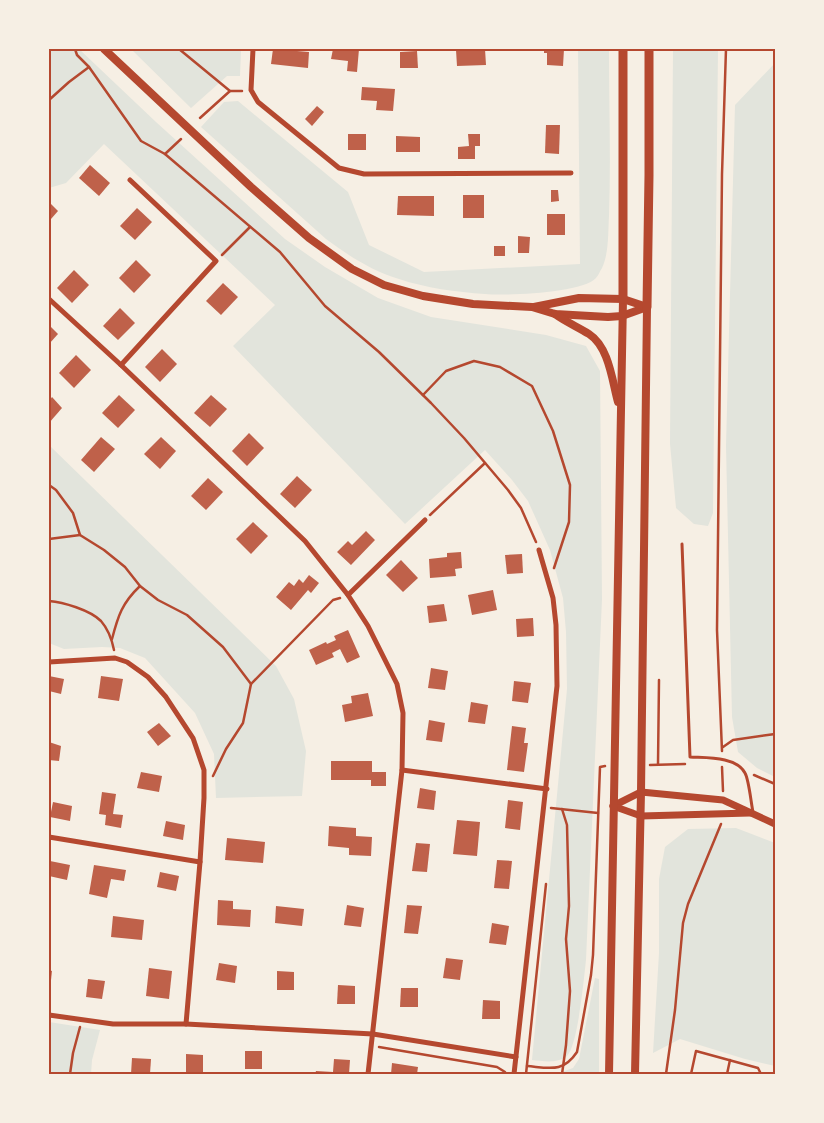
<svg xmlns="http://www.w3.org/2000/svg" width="824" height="1123" viewBox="0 0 824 1123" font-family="'DejaVu Sans',sans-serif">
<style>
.green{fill:#e2e4dc}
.building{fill:#bf614a}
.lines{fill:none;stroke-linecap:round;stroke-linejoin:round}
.path{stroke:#b5482f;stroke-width:2.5}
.service{stroke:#b5482f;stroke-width:3}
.minor{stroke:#b5482f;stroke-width:5}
.tertiary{stroke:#b5482f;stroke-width:7}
.secondary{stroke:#b5482f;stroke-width:8}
.primary{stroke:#b5482f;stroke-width:9}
.neatline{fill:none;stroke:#b5482f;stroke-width:2}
</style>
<rect width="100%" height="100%" fill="#f6efe4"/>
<!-- green -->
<g class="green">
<path d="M49,49H79L156,122L285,239L325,267L378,298L431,317L546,335L586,346L600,371L602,599L586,960C584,978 578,1045 567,1056C557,1064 543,1061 532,1060L567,689L566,632L563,598L550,550L528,501L512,480L485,450L405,524L233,346L275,305L104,144L66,183L49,188Z"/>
<polygon points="131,49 241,49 240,76 227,76 191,108"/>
<path d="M578,49H609C609,104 611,160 609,216C608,233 609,253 602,268C600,271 598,276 596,278C583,293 505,296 485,294C456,292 426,288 399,279C372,271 349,256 326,239L201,127L224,102L238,101L348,192L369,245L424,272L580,264Z"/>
<polygon points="673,49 718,49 713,513 708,526 694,524 676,508 670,444"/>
<polygon points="775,63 775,777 757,768 738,752 732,717 726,446 735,105"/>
<polygon points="49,445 276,666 294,699 306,751 302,796 216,798 214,754 195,713 145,658 120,648 102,647 64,649 49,643"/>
<polygon points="736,828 775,843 775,1066 745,1059 680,1039 653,1053 659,953 659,879 665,847 688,829"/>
<polygon points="595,978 599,979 599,1074 556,1074 573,1068 579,1059"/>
<polygon points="49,1022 100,1030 92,1060 91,1074 49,1074"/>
</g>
<!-- building -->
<g class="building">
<polygon points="273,49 309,52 308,68 271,64"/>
<polygon points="333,49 359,49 357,72 347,71 348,61 331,59"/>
<polygon points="485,49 486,65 457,66 456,50"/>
<polygon points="544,49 564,49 563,66 547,65 547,53 544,53"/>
<polygon points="417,51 418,68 400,68 400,52"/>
<polygon points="362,87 395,89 393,111 376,110 377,101 361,100"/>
<polygon points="317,106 324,112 312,126 305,119"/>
<polygon points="546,125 560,125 559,154 545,153"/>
<rect x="348" y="134" width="18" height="16"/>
<polygon points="468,134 480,134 480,146 475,146 475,159 458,159 458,147 469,146"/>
<polygon points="396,136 420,137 420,152 396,152"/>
<polygon points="90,165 110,183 99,196 79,178"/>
<polygon points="551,190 558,190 559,201 551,202"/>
<rect x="463" y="195" width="21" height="23"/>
<polygon points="398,196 434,196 434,216 397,215"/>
<polygon points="49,202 58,211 51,219 49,217"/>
<polygon points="137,208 152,222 135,240 120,226"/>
<rect x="547" y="214" width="18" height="21"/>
<polygon points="518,236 530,237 529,253 518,253"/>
<rect x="494" y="246" width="11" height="10"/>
<polygon points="136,260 151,275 134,293 119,278"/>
<polygon points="74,270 89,285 72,303 57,288"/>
<polygon points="223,283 238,297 221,315 206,301"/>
<polygon points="120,308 135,323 118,340 103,326"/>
<polygon points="49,325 58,334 49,344"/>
<polygon points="162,349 177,364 160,382 145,367"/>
<polygon points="76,355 91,370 74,388 59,373"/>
<polygon points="119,395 135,410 118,428 102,413"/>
<polygon points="211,395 227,409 210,427 194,413"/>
<polygon points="52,397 62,408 49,423 49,401"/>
<polygon points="249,433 264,448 247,466 232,451"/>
<polygon points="101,437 115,449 94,472 81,460"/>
<polygon points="161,437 176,451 160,469 144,454"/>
<polygon points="297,476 312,490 295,508 280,494"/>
<polygon points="208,478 223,492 206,510 191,496"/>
<polygon points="253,522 268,536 251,554 236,539"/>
<polygon points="366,531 375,540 351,565 337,552 348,541 352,545"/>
<polygon points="461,552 462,568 455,569 456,576 430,578 429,559 447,557 447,553"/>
<polygon points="522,554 523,573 507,574 505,555"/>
<polygon points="401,560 418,578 403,592 386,575"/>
<polygon points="309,575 319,583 311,593 308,590 291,610 276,597 289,582 294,586 299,579 303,583"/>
<polygon points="493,590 497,610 472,615 468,595"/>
<polygon points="444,604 447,621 429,623 427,606"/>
<polygon points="533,618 534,636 517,637 516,619"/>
<polygon points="348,630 360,657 347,663 340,649 332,653 334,657 316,665 309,650 326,642 327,644 336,640 334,636"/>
<polygon points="431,668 448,671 445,690 428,688"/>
<polygon points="49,676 64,679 61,694 49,691"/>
<polygon points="101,676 123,679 119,701 98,698"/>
<polygon points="514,681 531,683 528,703 512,701"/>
<polygon points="368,693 373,716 345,722 342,705 352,703 351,696"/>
<polygon points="471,702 488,705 485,724 468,722"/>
<polygon points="429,720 445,723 442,742 426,740"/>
<polygon points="159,723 171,736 158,746 147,732"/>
<polygon points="512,726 526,728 524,743 528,743 524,772 507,770"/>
<polygon points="49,742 61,746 59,761 49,760"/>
<polygon points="331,761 372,761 372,772 386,772 386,786 371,786 371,780 331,780"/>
<polygon points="141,772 162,776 159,792 137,788"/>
<polygon points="420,788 436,791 434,810 417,808"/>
<polygon points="102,792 116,794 113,814 123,815 121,828 105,825 106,815 99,814"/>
<polygon points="508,800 523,802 520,830 505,828"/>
<polygon points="53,802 72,806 70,821 50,817"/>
<polygon points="457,820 480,822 477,856 453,854"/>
<polygon points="166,821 185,825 183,840 163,836"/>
<polygon points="329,826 356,828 356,836 372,837 371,856 349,855 349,848 328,846"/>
<polygon points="227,838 265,842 263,863 225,860"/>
<polygon points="416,843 430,844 427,872 412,871"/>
<polygon points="497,860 512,861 509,889 494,888"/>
<polygon points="50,861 70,865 67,880 49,876"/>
<polygon points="94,865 126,870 124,881 111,879 107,898 89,894"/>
<polygon points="160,872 179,876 176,891 157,887"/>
<polygon points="218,900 233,901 233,909 251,910 250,927 217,925"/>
<polygon points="347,905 364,908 361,927 344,925"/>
<polygon points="407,905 422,906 418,934 404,933"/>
<polygon points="276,906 304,909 302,926 275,923"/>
<polygon points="113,916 144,920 142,940 111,937"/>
<polygon points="492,923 509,926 506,945 489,943"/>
<polygon points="446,958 463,960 460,980 443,978"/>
<polygon points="219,963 237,966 235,983 216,980"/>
<polygon points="149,968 172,971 169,999 146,996"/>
<polygon points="49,970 52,971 50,989 49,989"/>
<polygon points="277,971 294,972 294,990 277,990"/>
<polygon points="88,979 105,981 102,999 86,997"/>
<polygon points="338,985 355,986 355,1004 337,1004"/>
<polygon points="401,988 418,988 418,1007 400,1007"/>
<polygon points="483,1000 500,1001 500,1019 482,1019"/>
<rect x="245" y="1051" width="17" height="18"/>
<polygon points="186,1054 203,1055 203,1073 186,1073"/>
<polygon points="132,1058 151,1059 150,1074 131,1074"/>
<polygon points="334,1059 350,1060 349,1074 315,1074 316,1071 333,1072"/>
<polygon points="392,1063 418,1067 417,1074 391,1074"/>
</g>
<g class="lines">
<!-- path -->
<g class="path">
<polyline points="75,49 77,55 89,67 141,141 165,154"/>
<polyline points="179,49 230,91 242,91"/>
<polyline points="49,100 69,82 89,67"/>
<polyline points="200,118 230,91"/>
<polyline points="181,139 165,154 280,252 325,306 379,352 431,403 464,438 508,490 521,508 536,542"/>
<polyline points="222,255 250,227"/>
<polyline points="423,395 446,371 474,361 500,367 532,386 553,431 570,485 569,522 554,568"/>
<polyline points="49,485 56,490 73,513 80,535 104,550 125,567 140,586 158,600 187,615 223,647 251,684 243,723 226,749 213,776"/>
<polyline points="430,515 485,463"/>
<polyline points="49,539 80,535"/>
<path d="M49,601C63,602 90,610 101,621C108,629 112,640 114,650"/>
<path d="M112,639C118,616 122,603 140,586"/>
<polyline points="251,684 333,600 340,598"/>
<polyline points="723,747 733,740 775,734"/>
<polyline points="722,751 717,630 722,174 726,49"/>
<polyline points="658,764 659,680"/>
<polyline points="650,765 685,764"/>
<polyline points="722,767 723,791"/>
<polyline points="754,775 775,784"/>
<polyline points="551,808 598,813"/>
<polyline points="562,809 567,825 569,906 566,939 570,991 566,1045 562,1074"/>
<polyline points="379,1047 497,1067 505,1072"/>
<path d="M527,1066C550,1068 563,1073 577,1052L591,975L593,955L600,767L605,766"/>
<polyline points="70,1074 73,1053 80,1027"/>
<polyline points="523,1074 526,1074 546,884"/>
<polyline points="666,1074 675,1010 683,923 688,904 721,824"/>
<polyline points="693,1074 691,1074 696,1051 758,1068 761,1074"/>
<polyline points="727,1074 730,1060"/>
</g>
<!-- service -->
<path class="service" d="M682,544L690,757C706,758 736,756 745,773C749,780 751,803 753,812"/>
<!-- minor -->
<g class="minor">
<polyline points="253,49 251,90 258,102 339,168 364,174 571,173"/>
<polyline points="49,299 121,365 305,541 348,595 368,626 397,684 403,713 402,770 368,1074"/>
<polyline points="121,365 216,261 130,180"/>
<polyline points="348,595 425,520"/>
<polyline points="49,662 115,658 127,662 148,677 166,697 193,738 204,770 204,798 200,862 186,1024"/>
<polyline points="402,770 547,789"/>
<polyline points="49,837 200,862"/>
<polyline points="49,1015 113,1024 186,1024 373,1034 516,1057"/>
<polyline points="514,1074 557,686 556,625 553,598 539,550"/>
</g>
<!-- tertiary -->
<g class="tertiary">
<polyline points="613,806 641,792 723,800 775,824"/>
<polyline points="613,806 641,816 750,813"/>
</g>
<!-- secondary -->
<g class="secondary">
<polyline points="104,49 251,187 309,238 352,269 384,285 423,296 473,304 532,307 555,314 608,317 622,316 647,307"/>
<polyline points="534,307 579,298 623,299 647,307"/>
<path d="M555,314C566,322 578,327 589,334C609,347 612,380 618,402"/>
<polyline points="609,1074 623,299"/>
<polyline points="635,1074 641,792 647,307"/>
</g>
<!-- primary -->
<g class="primary">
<polyline points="623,299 623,49"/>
<polyline points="647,307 649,175 649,49"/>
</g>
</g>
<!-- border -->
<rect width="824" height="1123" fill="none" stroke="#f6efe4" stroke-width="100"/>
<rect x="50" y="50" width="724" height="1023" class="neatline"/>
</svg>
